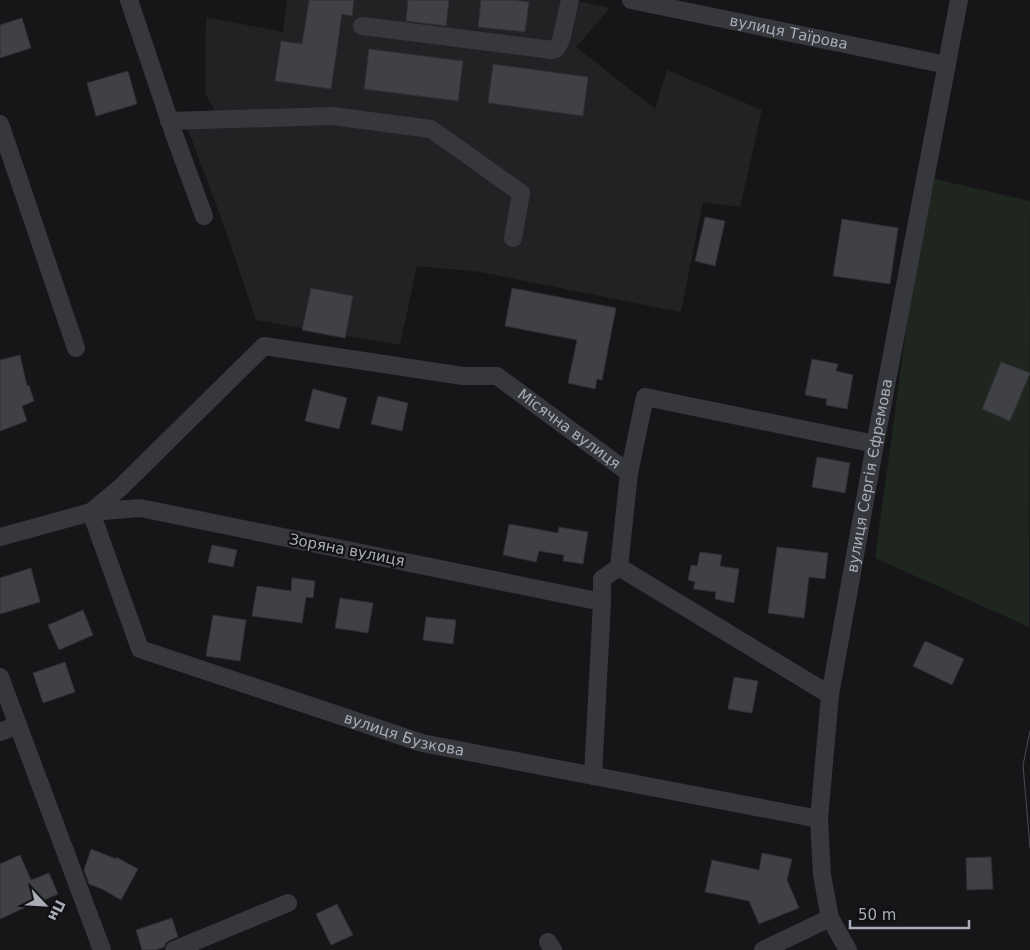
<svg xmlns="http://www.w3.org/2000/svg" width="1030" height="950" viewBox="0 0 1030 950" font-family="'DejaVu Sans',sans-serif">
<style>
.built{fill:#222225}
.green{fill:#1e261f}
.building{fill:#404145;stroke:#303034}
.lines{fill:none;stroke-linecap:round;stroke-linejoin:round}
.minor{stroke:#37383d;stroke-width:18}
.tram{stroke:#4a4c52;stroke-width:1}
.labels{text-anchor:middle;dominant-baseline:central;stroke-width:4.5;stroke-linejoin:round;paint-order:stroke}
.street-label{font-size:15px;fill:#a8adb8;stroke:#111113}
</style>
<rect width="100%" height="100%" fill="#161618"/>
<!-- built -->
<polygon class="built" points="287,0 573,0 610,8 576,47 655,109 667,70 762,110 740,207 703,202 681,312 481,272 417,266 400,345 256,320 223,223 187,127 223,127 205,93 206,17 283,32"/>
<!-- green -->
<polygon class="green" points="927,177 1030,201 1029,627 875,558"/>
<!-- building -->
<g class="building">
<polygon points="309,0 354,0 352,16 342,14 331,89 275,81 281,41 302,44"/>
<polygon points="408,0 449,0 446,26 406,21"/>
<polygon points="481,0 513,0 529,2 525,32 478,27"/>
<polygon points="22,18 31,48 0,58 0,25"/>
<polygon points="369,49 463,61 458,101 364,89"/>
<polygon points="493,64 588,77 583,116 488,103"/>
<polygon points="128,71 137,104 96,116 87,83"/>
<polygon points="705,217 725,221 715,266 695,261"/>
<polygon points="842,219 898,228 890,284 833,276"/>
<polygon points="311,288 353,296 345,338 302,330"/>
<polygon points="512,288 616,308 602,380 597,379 595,389 568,383 577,340 505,326"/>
<polygon points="20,355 27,386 29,385 34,401 22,406 27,421 0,431 0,360"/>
<polygon points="812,359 838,364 836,371 853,375 847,409 826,405 827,399 805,395"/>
<polygon points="1001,362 1030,373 1010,421 982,409"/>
<polygon points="313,389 347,398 339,429 305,421"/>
<polygon points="378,396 408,403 402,431 371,424"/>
<polygon points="817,457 850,463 845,493 812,487"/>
<polygon points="509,524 558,533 559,527 588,532 583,564 563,561 564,555 539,551 536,562 503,555"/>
<polygon points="212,545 237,550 233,567 208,562"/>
<polygon points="777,547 828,553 825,579 809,577 804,618 768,613"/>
<polygon points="700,552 722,555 720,566 739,569 734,603 715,599 716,592 693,589 695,582 688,580 691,565 697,566"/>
<polygon points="31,568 40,602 0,614 0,578"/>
<polygon points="292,578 315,581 313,598 306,597 302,623 252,616 257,586 291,591"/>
<polygon points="340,598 373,603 368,633 335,628"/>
<polygon points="83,610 93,635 59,650 48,625"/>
<polygon points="213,615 246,620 240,661 206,656"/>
<polygon points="426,617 456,620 453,644 423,640"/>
<polygon points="925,641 964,659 952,685 913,666"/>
<polygon points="65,662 75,692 43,703 33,673"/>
<polygon points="734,677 758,681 752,713 728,709"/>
<polygon points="91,849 116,859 116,857 138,869 121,900 102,889 89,884 84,870"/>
<polygon points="762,853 792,859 787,880 799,908 759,924 749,901 705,892 712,860 759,870"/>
<polygon points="20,855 31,880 49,873 58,894 39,902 39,901 0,919 0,864"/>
<polygon points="991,857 993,889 967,890 966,858"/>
<polygon points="337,904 353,935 331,945 316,914"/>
<polygon points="172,918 178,937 170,940 166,943 164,947 156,950 142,950 136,930"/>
</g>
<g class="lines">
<!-- minor -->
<g class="minor">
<polyline points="129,0 175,137 204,216"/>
<path id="s1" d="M631,0L947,65"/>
<polyline points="362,26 552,50 556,49 561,40 570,0"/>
<polyline points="169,121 332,116 431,129 521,193 513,238"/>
<polyline points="0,124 76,348"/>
<path id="s2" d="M0,537L91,512L120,488L264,346L463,376H497L629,473L645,397L875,444"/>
<polyline points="619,567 830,695"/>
<path id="s3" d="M602,602L140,508L91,512L140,649L422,743L819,819"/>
<polyline points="0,677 102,950"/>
<polyline points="0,732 18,725"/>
<polyline points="593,776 602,602 602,579 619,567 629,473"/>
<polyline points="548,942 553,950"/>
<polyline points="174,950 288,903"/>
<polyline points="763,950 830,918"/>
<path id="s4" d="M848,950L830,918L822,875L819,819L830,695L875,444L959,0"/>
</g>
<!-- tram -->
<polyline class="tram" points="1030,731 1023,765 1030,848"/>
</g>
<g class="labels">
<!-- street labels -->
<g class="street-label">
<text stroke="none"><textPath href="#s1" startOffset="161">вулиця Таїрова</textPath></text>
<text stroke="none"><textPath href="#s2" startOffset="659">Місячна вулиця</textPath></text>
<text stroke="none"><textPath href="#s4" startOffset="484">вулиця Сергія Єфремова</textPath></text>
<text transform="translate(347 550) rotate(11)">Зоряна вулиця</text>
<text stroke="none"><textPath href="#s3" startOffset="944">вулиця Бузкова</textPath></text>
</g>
</g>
<!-- north arrow -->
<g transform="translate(45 905) rotate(115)" stroke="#111113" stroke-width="4" paint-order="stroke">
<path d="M0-4L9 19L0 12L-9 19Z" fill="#a8adb8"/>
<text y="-8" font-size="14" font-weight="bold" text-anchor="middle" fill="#a8adb8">Пн</text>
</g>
<!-- scale -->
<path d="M850 920v8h119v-8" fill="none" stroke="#a8adb8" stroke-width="2.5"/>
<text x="858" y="920" font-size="15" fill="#a8adb8" stroke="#111113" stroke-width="4" paint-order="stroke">50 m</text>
</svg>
